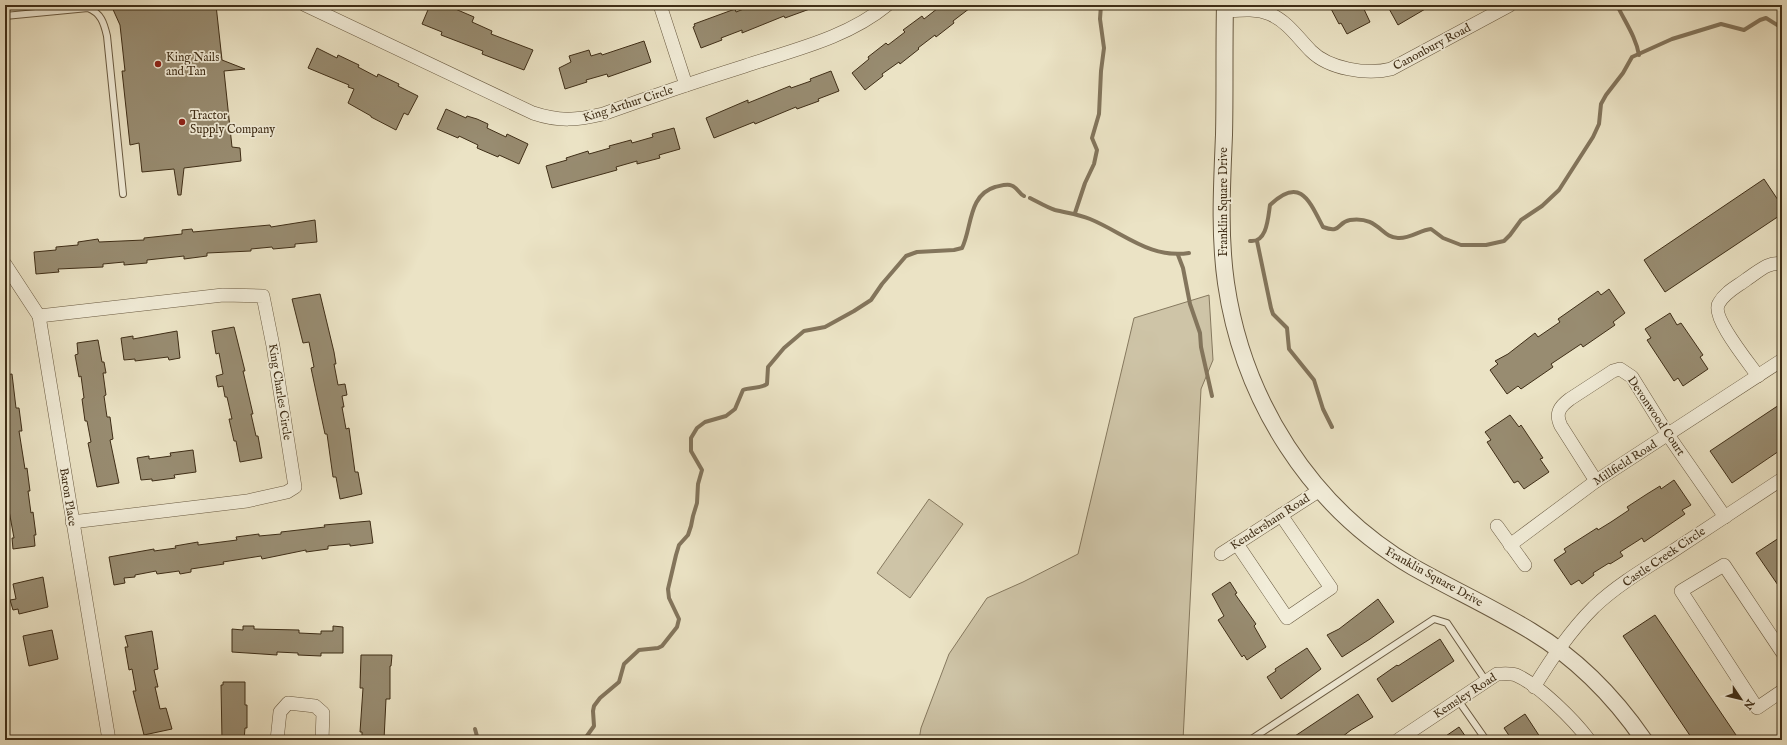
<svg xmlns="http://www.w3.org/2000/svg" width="1787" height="745" viewBox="0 0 1787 745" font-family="'IM FELL English',serif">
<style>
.green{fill:#cec4a7;stroke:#86795f}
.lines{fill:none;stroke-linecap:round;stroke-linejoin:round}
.stream{stroke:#83755c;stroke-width:4}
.building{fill:#988c71;stroke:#3f2e17}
.service-casing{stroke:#6a5b42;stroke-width:8}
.minor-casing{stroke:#6a5b42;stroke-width:14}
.tertiary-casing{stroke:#6a5b42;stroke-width:18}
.service{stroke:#f2edd9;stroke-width:6}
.minor{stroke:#f2edd9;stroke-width:13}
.tertiary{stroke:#f2edd9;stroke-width:16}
.poi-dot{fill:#8f2418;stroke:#f2edd9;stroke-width:1.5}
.labels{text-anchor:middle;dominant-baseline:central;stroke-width:3.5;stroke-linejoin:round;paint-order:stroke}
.street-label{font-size:12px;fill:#3f2e17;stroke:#f2edd9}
.poi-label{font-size:12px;fill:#3f2e17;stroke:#f2edd9;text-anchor:start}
</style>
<rect width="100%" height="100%" fill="#ebe3c5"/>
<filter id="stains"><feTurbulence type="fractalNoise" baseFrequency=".005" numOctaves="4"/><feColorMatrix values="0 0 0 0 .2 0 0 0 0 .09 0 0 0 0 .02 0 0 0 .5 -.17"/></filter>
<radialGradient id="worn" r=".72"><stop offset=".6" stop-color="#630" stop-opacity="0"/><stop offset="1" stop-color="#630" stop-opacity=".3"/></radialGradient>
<!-- green -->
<g class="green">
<polygon points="1209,295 1213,360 1201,389 1183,740 919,740 921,728 949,654 987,598 1023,582 1078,554 1134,318"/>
<polygon points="929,499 963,524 910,598 877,573"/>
</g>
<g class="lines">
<!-- stream -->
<g class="stream">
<path d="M1617,5C1625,22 1636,37 1639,55"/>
<path d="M1030,198C1038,202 1046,207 1055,210C1067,213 1078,214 1090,219C1124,233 1150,259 1189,253"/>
<polyline points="1075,213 1085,183 1094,164 1097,150 1092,138 1099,114 1101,71 1104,48 1100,19 1101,5"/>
<path d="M1250,241C1267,243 1268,218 1270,205C1300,176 1309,200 1323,227C1342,234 1337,222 1350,220C1379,216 1381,238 1398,238C1410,239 1420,230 1431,229L1443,238L1461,245H1486L1504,241L1510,235L1521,220L1542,206L1559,190L1593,137L1599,124L1601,104L1606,95L1623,73L1632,57L1672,39L1721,24L1744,30L1760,20L1766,18L1782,28"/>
<polyline points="1257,241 1271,308 1273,314 1287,328 1289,349 1314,380 1323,409 1332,427"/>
<polyline points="1178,255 1183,268 1190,304 1200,333 1201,347 1212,396"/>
<polyline points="475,729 478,740"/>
<path d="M584,740L594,726L593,711L594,706L600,698L619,682L624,664L639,650L658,648L662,646L677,627L679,619L669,598L668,589L676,555L679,545L688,535L691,526L693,516L697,503L698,484L702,470L691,451V438L697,428L705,422L726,416L735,409L743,390C750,387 760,389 767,384L768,367L784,348L804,331L825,327L854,311L871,300L882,284L906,256L917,252L954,250L962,248C972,228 968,195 995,187C1000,186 1005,184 1010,185C1017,186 1018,193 1024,196"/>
</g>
</g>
<!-- building -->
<g class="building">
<polygon points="111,5 216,5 222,60 245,69 224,71 232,147 240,148 241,161 184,168 181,195 178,195 174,169 142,172 139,143 130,145 122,71 125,71 120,25"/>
<polygon points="430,5 455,5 453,8 474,17 472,22 492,31 491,34 533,50 524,70 482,54 483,51 441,35 442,32 422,24"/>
<polygon points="754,5 817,5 818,6 785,18 784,16 742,33 742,30 721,38 722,40 701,48 693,27 695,26 694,24 735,9 736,12"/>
<polygon points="942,5 974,5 953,21 954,23 936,37 935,35 918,48 919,49 900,64 899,62 882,74 883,76 865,90 852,73 869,59 868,57 886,43 888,45 905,32 903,30 922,16 924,19"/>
<polygon points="1329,5 1353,5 1355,9 1362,5 1370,22 1347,34 1341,23 1339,24"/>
<polygon points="1387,5 1432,5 1398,25"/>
<polygon points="644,41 651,62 608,77 607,74 586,80 587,82 565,89 559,68 571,62 569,56 589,50 591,56 601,53 602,55"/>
<polygon points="317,48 337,58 338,55 359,65 358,67 377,77 378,74 399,84 398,86 418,96 408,115 404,113 396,130 371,117 371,116 348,103 354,89 348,87 349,85 308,68"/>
<polygon points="831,71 839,91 818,99 819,101 797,109 796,107 755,124 754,122 714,138 706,118 748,100 748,103 790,86 791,88 811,81 810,79"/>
<polygon points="446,109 466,118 467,116 477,119 488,124 487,128 506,137 507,134 528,144 519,164 499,155 498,157 477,148 478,145 459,136 458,138 437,129"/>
<polygon points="674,128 680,149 659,155 660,158 637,164 637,161 616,167 617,170 552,188 546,166 567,160 566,158 588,151 589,154 610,148 609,146 631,140 632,143 653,137 652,134"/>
<polygon points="1764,179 1782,206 1782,214 1665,292 1644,260"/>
<polygon points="315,220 317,242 295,244 295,247 273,249 272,247 251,249 251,251 207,253 207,256 184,259 184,256 147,260 147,263 124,265 124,262 103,264 103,267 58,269 59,272 36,274 34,252 56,250 56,247 78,245 78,242 98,239 99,242 144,240 144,238 182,234 182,230 192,229 193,232 270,225 271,227"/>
<polygon points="1609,289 1625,313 1613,322 1615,325 1583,347 1581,344 1551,364 1553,367 1521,389 1518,386 1507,394 1490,370 1498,364 1495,361 1508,354 1535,333 1538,337 1560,322 1558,319 1598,291 1601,295"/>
<polygon points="320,294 334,352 336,364 334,364 338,385 345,384 347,395 342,396 344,407 342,407 346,429 349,428 355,472 358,472 362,494 340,499 336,477 333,477 327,434 325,434 311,368 314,367 309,342 303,343 292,299"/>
<polygon points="1670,313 1677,325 1681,323 1703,355 1700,357 1708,369 1683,386 1678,378 1674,381 1647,340 1651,338 1645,329"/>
<polygon points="234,327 245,371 243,371 253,414 251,414 256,436 258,436 262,458 240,462 236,441 234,441 229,419 232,419 227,397 225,397 223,386 218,387 216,376 223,374 219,353 216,354 212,331"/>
<polygon points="177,331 180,358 169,360 168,357 135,361 135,359 124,360 121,338 133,336 133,339"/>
<polygon points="98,340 102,362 104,362 106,373 103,373 106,395 104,396 107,417 110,417 113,439 110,440 119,483 97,487 88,443 91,442 87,421 85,421 82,399 84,398 81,376 79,377 75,355 78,354 77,343"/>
<polygon points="12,374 16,408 19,408 22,431 19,431 25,469 27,468 30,491 28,491 31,513 33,512 36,535 34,535 35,546 13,549 12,538 14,538 6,494 8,493 5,470 5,375"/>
<polygon points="1782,403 1782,449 1732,483 1710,451"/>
<polygon points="1510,415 1519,427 1521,425 1543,458 1540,459 1549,472 1524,489 1518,481 1514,483 1487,442 1491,440 1485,432"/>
<polygon points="193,450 196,472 174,475 175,478 152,481 152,479 141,480 137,458 149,456 149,459 171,456 170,453"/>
<polygon points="1674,480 1691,505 1682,510 1685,514 1644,542 1642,538 1620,552 1623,556 1610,564 1609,563 1593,573 1594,575 1582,584 1579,580 1571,585 1554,560 1566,552 1564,549 1597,528 1598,530 1611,522 1629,510 1627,507 1647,494 1660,486 1661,489"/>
<polygon points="370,521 373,543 350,546 350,544 328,546 328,549 306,552 306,550 262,559 261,556 223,562 224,564 191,569 191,572 180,574 179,571 157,574 156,571 135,575 135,577 124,578 125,583 114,585 109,557 154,549 154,551 176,548 175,546 198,542 198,545 237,540 236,537 259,534 259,536 281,534 281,532 325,527 324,525"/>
<polygon points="1782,536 1782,591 1756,553"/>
<polygon points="43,577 48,607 19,614 18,609 13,610 10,600 16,599 13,584"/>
<polygon points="1230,582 1237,593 1235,594 1256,624 1254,626 1266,647 1247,660 1244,655 1242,657 1218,620 1224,616 1212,594"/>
<polygon points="1378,599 1394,622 1370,639 1342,657 1327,635 1339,629"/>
<polygon points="1655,615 1736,735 1728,740 1693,740 1623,636"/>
<polygon points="243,626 254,626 254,629 299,630 299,633 321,634 321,631 333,631 333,626 343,627 343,653 321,653 321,656 298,655 298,653 277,652 277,655 232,652 232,629 243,630"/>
<polygon points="52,630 58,659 29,666 23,636"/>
<polygon points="152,631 158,669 154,670 158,687 155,687 160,709 166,708 172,729 144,735 133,691 136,691 132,669 129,670 125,647 128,647 125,636"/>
<polygon points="1440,639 1454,661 1392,702 1377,679 1397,665 1398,666"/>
<polygon points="1307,648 1321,669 1281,699 1267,677 1276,671 1275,669"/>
<polygon points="361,655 392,655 391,666 390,666 390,699 386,699 384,740 362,740 362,732 360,732 363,688 360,688"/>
<polygon points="223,682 245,682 245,705 247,705 247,728 245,728 244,740 222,740 221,685 223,685"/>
<polygon points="1358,694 1373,717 1351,730 1338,740 1289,740"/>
<polygon points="1525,714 1542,740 1512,740 1504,728"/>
<polygon points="1459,727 1468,740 1440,740"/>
</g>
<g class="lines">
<!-- service casing -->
<g class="service-casing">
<g id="service">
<path d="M5,16L88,8C101,13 104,23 107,36L123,194"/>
<polyline points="1458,700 1486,740"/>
<polyline points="1250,740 1434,619 1447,623 1486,681"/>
</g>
</g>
<!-- minor casing -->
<g class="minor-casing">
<g id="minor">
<path d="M305,5L533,113C560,122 577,120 603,114C650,97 697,81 745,66C793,50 847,38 887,5"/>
<polyline points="660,5 686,85"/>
<path d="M1225,11C1240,10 1256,8 1270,14C1288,22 1298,38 1311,51C1329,69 1367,75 1391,69L1510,5"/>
<polyline points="5,264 39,316 109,740"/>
<polyline points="39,316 223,295 263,296 273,346 295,487 287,492 247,501 72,522"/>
<path d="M1758,376C1749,363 1710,316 1719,303C1725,292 1738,286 1747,279C1758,272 1768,261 1782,264"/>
<path d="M1596,481L1561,426C1555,414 1559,407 1570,399L1613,371L1620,369L1632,377L1668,435L1725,517"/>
<polyline points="1497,526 1525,565"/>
<polyline points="1237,544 1287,618 1331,588 1281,515"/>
<polyline points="1510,545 1596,481 1782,360"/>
<polyline points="1221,554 1320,490"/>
<polyline points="1782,652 1724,565 1681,591 1757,708 1782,691"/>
<path d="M1534,687C1552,658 1570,631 1594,607C1617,585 1646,568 1673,551C1709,527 1746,503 1782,479"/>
<polyline points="277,740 280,712 288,703 315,706 323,713 322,740"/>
<path d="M1398,740L1497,674C1503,674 1511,673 1516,675C1539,685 1574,720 1589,740"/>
</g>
</g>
<!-- tertiary casing -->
<g class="tertiary-casing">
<path id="tertiary" d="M1225,5C1224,48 1225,92 1224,135C1222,184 1219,234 1226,283C1243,400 1310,507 1413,567C1452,589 1493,608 1531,631C1576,658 1615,698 1644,740"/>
</g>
<!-- service -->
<use href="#service" class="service"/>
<!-- minor -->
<use href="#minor" class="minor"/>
<!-- tertiary -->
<use href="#tertiary" class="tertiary"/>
</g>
<!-- markers -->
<g class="poi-dot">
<circle cx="158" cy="64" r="4"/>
<circle cx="182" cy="122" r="4"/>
</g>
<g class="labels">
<!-- street labels -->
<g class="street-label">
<text transform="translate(1432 47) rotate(-28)">Canonbury Road</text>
<text transform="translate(628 104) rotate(-18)">King Arthur Circle</text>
<text transform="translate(1223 202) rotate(-90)">Franklin Square Drive</text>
<text transform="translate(280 392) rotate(81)">King Charles Circle</text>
<text transform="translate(1656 416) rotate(56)">Devonwood Court</text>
<text transform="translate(1625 463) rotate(-33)">Millfield Road</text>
<text transform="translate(68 497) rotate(81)">Baron Place</text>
<text transform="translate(1270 522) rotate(-33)">Kendersham Road</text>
<text transform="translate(1664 557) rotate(-34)">Castle Creek Circle</text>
<text transform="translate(1434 577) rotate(29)">Franklin Square Drive</text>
<text transform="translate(1465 696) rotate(-33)">Kemsley Road</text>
</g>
<!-- poi labels -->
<g class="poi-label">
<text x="166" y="57">King Nails<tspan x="166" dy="14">and Tan</tspan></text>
<text x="190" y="115">Tractor<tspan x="190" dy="14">Supply Company</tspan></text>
</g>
</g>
<!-- margin -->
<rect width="1787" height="745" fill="none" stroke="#ebe3c5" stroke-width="20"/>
<rect x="6" y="6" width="1775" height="733" fill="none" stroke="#3f2e17" stroke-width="2"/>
<rect x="10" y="10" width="1767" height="725" fill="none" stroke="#3f2e17"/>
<!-- north arrow -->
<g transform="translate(1741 699) rotate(125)" stroke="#f2edd9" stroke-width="3" paint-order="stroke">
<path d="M0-3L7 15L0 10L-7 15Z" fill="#3f2e17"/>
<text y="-6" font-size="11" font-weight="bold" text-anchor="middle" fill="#3f2e17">N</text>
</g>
<rect width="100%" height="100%" filter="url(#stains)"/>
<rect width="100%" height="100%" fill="url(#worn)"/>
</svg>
